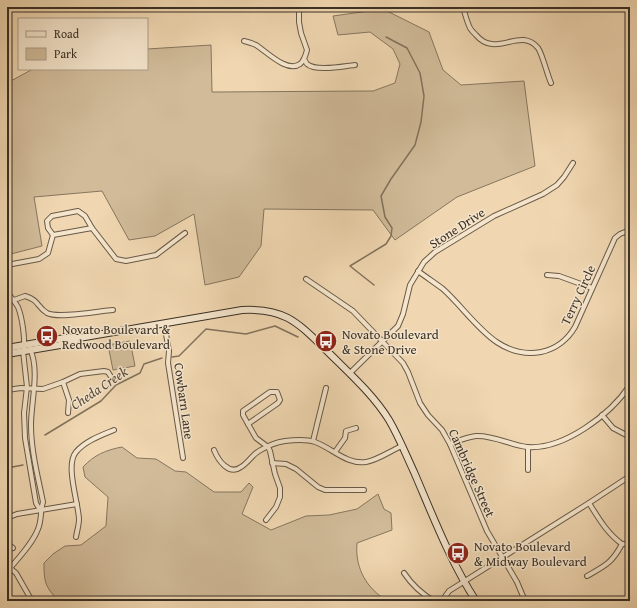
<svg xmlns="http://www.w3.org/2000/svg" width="637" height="608" viewBox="0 0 637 608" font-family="'Gentium Book Plus',serif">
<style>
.green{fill:#d1bb99;stroke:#86765f}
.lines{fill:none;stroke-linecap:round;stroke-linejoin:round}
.stream{stroke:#82725c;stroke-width:1.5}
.minor-casing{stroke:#685a48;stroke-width:6}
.secondary-casing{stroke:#3a3025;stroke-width:8}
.minor{stroke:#f5e5cc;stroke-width:4}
.secondary{stroke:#f5e5cc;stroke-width:6}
.labels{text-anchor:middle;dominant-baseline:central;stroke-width:3;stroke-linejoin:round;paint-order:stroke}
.street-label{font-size:13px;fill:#3a3025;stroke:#f5e5cc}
.poi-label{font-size:13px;fill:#3a3025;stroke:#f5e5cc;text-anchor:start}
.water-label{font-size:14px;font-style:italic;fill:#584c3c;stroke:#f5e5cc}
</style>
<rect width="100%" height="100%" fill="#f0d7b1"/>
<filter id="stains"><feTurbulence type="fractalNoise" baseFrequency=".005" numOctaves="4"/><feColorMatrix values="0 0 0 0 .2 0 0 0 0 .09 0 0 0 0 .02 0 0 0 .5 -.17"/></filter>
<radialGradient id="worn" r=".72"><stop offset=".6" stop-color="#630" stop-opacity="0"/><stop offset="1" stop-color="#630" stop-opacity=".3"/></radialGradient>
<!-- green -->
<g class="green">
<polygon points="383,9 429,32 443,70 461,85 524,81 535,166 457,197 395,240 373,210 264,209 261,246 239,277 205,285 194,214 155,236 129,240 102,191 34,197 42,246 7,255 7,83 33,69 147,69 147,49 211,45 212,92 373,91 395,83 400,64 393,49 370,32 338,35 333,16"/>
<polygon points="130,341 135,366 113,370 108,345"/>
<path d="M122,447L137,458L156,459L175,471L186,472L214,492H241L249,483L253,487L242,514L271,530L306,516L329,515L357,509L378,494L384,509L391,513L392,530L357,543C355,565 364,585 383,598L382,601H59C45,587 44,582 44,563L53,554L65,546L81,545L106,526L108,497L85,477L83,467C94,455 106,450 122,447Z"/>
</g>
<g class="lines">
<!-- stream -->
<g class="stream">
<polyline points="374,285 350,266 386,244 391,236 392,228 385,217 381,196 391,179 415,145 421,122 424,96 420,73 407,48 386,37"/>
<polyline points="172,357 179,356 206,329 246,334 275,326 298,337"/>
<polyline points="45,435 101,401 116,385 140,373 144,364 162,358"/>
<polyline points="7,468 23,465"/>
</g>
<!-- minor casing -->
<g class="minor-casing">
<g id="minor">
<path d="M463,7C465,14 467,22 470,28C471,30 474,33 476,35C496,59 520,26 538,48C542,53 547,74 551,83"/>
<path d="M244,41C248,42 252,43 256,45C267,52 287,73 300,64C304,61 306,54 307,50L301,33L299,22V7"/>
<path d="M304,59C305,60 306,63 307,64C316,72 344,66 355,65"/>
<polyline points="53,235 48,228 47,221 52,216 78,211 85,216 92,228"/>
<polyline points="7,265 39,259 48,253 53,235 92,228 116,259 126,261 156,255 185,233"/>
<path d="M418,271C426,277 435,283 443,289C473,316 495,360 541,352C556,349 568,339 575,327L615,238L620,234L630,230"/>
<polyline points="547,275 559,276 592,288"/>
<polyline points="306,279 353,311 403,363 408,372 420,403 428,415 442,430 450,444 487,531 517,582 525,601"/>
<path d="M7,292C11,297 15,302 18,307C22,317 26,341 23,351L27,387L24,413L25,438L36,503L40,510"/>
<path d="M14,300L25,296C39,300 37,307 47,313C58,319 99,311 113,310"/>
<polyline points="164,323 169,351 168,363 183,458"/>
<polyline points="350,373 398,326 403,314 410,285 424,262 435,252 494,216 543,194 557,185 564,177 573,163"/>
<polyline points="63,382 69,400 68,413"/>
<polyline points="7,390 21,388 43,389 63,382 80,374 104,371 108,372 113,380"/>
<polygon points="270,392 277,392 280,400 278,403 248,424 243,415 243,411"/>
<polyline points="602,415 613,428 630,437"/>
<polyline points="248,424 256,438 268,447 270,451 275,474 280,488 280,497 276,507 266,520"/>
<polyline points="313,441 326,388"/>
<path d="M450,444C458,441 467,437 476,436C493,435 510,445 527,447C564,450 611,414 630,385"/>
<path d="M214,450C218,460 229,476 241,467C248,463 252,455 259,451C267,446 277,442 285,441C294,440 306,439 315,442C332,448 347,465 366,462C378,460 390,451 402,446"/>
<polyline points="335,452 345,438 346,431 356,428"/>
<polyline points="272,463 286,464 296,469 318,487 325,490 364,490"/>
<polyline points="528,470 528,447"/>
<polyline points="7,499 10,517"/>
<path d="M589,503C599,519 607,533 622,544H630"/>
<polyline points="7,518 17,514 77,504"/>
<path d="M76,537C77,531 79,525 79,519C78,501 65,465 76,452C85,441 102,435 114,430"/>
<polyline points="7,543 13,548"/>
<polyline points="10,568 16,573 32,601"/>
<path d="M7,572C17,559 32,545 38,529C42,520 40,511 43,502C38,477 31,451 31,425C31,402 40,370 30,349"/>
<path d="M404,573C412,585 422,594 434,601"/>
<path d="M587,576C605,566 612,563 622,544"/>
<polyline points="442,601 449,591 589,503 630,476"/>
</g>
</g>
<!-- secondary casing -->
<g class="secondary-casing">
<g id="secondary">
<path d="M7,348L65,338H79L242,310C285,308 297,322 326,350C348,372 373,394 389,420C399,437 406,455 414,472C433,516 450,561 476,601"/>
<polyline points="7,354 66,344 76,340"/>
</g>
</g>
<!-- minor -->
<use href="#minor" class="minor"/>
<!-- secondary -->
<use href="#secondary" class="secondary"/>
</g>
<!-- icons -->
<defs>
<g id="bus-disc" transform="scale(1.15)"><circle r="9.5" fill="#8f2418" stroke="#f5e5cc"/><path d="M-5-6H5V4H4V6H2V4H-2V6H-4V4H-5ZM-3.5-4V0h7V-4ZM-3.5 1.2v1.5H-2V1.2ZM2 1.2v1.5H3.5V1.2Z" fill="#fff"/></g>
</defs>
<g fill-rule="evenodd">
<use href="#bus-disc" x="47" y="336"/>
<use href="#bus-disc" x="326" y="341"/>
<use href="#bus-disc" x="458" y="553"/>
</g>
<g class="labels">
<!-- street labels -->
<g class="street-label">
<text transform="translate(457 228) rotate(-33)">Stone Drive</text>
<text transform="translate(578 295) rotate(-65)">Terry Circle</text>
<text transform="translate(184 401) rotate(82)">Cowbarn Lane</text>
<text transform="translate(472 473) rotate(66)">Cambridge Street</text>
</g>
<!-- poi labels -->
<g class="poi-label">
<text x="62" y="329">Novato Boulevard &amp;<tspan x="62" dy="15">Redwood Boulevard</tspan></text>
<text x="342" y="334">Novato Boulevard<tspan x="342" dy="15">&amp; Stone Drive</tspan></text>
<text x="474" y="546">Novato Boulevard<tspan x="474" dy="15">&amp; Midway Boulevard</tspan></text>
</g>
<!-- water labels -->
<g class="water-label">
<text transform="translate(99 388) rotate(-34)">Cheda Creek</text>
</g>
</g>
<!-- margin -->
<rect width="637" height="608" fill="none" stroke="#f0d7b1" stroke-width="24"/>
<rect x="8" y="8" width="621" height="592" fill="none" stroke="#3a3025" stroke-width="2"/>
<rect x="12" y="12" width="613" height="584" fill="none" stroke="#3a3025"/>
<!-- legend -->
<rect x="18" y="18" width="130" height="52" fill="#f5e5cc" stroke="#aa9d89"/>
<rect x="26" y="31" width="20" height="6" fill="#f5e5cc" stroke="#aa9d89"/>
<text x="54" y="38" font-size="12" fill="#3a3025">Road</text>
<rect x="26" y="48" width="20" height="12" fill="#d1bb99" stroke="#aa9d89"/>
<text x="54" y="58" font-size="12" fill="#3a3025">Park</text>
<rect width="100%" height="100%" filter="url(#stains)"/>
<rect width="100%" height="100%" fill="url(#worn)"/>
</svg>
